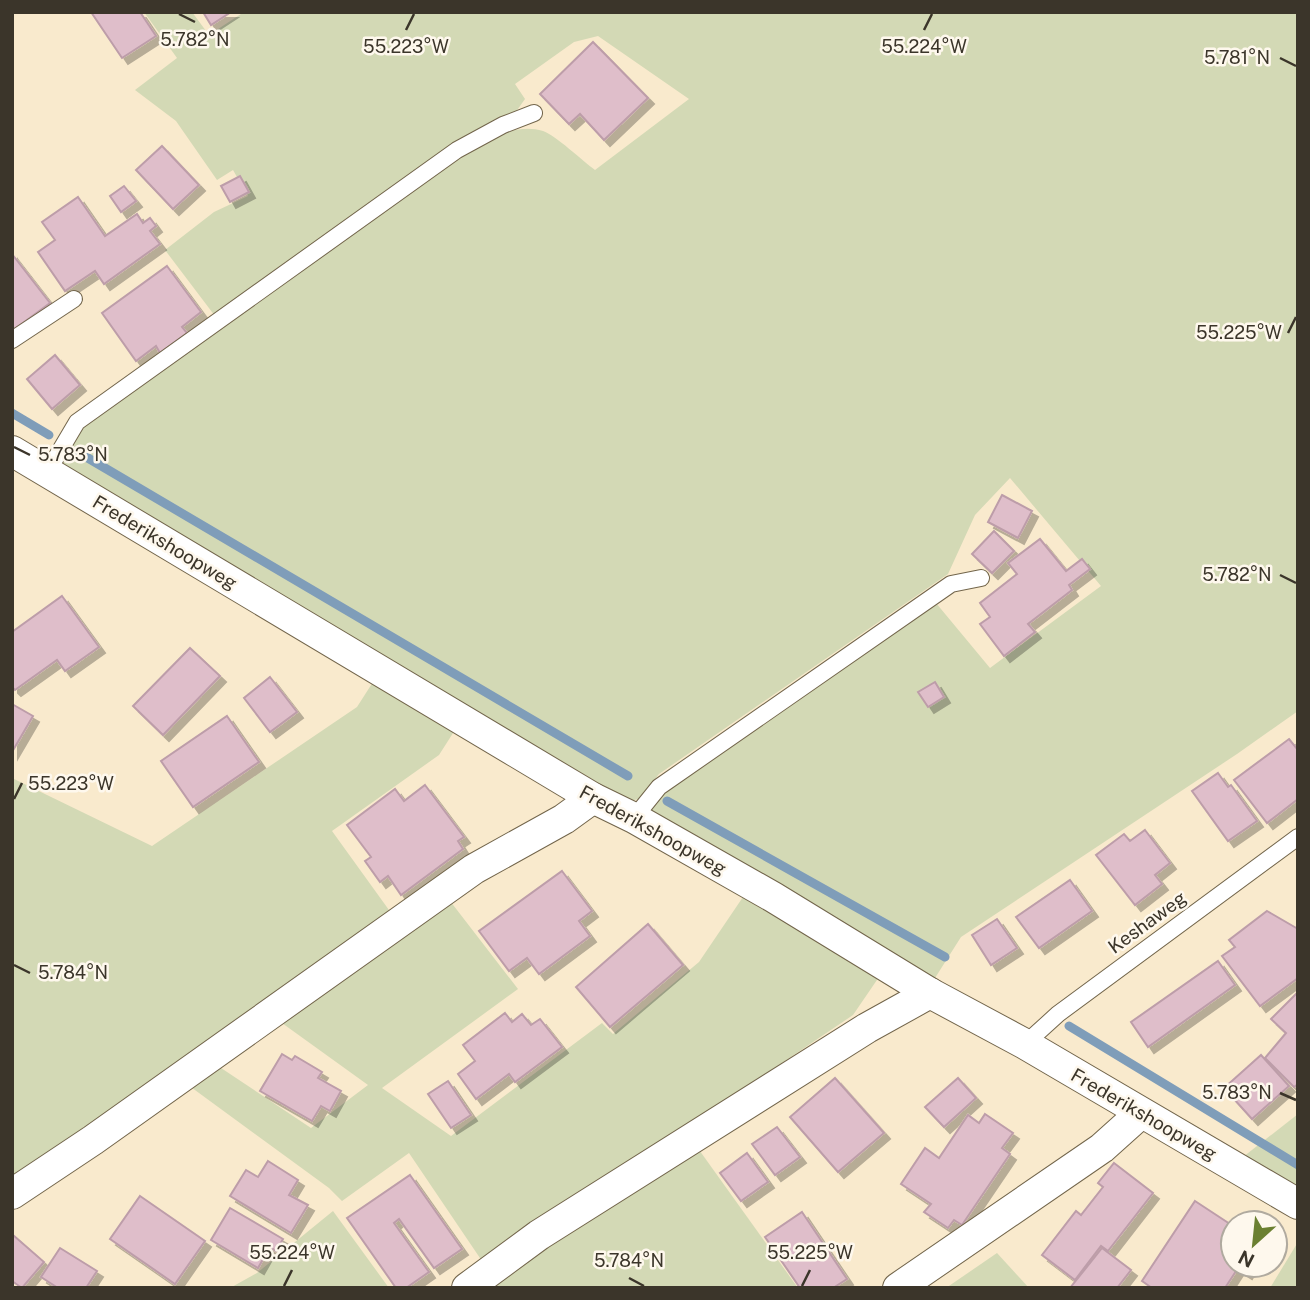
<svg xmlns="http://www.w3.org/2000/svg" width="1310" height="1300" viewBox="0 0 1310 1300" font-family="'Public Sans',sans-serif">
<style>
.green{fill:#d3d9b5}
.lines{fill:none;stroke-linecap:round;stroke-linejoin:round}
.stream{stroke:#7f9db9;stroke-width:9}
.building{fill:#dfbeca;stroke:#bd9da9;stroke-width:2;filter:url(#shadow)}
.lane-casing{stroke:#72654b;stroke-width:18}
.street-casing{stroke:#72654b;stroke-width:32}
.lane{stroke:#fff;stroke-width:16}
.street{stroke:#fff;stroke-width:30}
.ticks{fill:none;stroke:#3b352a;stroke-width:2.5}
.labels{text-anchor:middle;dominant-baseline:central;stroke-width:5;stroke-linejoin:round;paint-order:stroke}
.street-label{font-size:19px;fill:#3b352a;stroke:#fef8ed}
.ticks-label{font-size:18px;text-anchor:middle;fill:#3b352a;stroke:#fef8ed;stroke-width:5;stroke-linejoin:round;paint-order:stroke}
</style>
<defs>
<filter id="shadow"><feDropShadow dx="6" dy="6" stdDeviation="0" flood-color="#0004"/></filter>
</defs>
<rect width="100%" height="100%" fill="#f9eacd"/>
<!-- green -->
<g class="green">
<path d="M144,12H192L209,35L244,12H1298V711L1237,754L961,937L935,978L651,818L647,813L662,790L936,603L990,668L1101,586L1010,478L975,515L948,574L659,774L639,799L629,801L60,466L64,456L83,427L448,163C475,147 510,121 543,131C555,135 583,161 595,170L689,99L598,36L574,42L515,84L525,99L515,113L457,140L215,316L165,250L214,212L248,196L233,170L217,180L176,121L135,90L177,58Z"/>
<polygon points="373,682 455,730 439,755 332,831 394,917 12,1186 12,778 152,846 357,707"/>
<polygon points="447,897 518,989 382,1088 451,1136 602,1023 613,1034 699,962 743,897 879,977 853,1015 484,1264 409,1153 342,1201 329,1188 184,1082 212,1062 311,1128 368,1085 275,1018"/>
<polygon points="1298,1114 1298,1190 1243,1157"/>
<polygon points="692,1140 798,1288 475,1288"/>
<polygon points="333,1211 389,1288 230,1288 257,1273"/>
<polygon points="1298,1242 1298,1288 1270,1288"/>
<polygon points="997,1253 1029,1288 946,1288"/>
</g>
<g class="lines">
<!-- stream -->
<g class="stream">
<polyline points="12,413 49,435"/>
<polyline points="76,451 628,776"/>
<polyline points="667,801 945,957"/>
<polyline points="1069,1026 1298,1165"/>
</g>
</g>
<!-- building -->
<g class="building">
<polygon points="91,12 140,12 156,36 122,58"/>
<polygon points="203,12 231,12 211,25"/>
<polygon points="593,42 648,98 604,140 580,114 569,124 540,94"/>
<polygon points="162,146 199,185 173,209 136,170"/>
<polygon points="240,176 249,192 230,202 221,186"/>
<polygon points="124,186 136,201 121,212 110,196"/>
<polygon points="78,197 105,236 137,214 143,223 150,218 156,226 150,231 160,244 104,284 95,271 65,291 38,252 55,240 42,222"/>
<polygon points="12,254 50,303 12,331"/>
<polygon points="167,266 201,312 182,327 187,333 160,353 156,346 136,361 102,313"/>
<polygon points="55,355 80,385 52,409 27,379"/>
<polygon points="1002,495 1032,511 1018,538 988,522"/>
<polygon points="994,531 1014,551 992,573 972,554"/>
<polygon points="1040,539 1066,571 1082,559 1090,569 1069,585 1072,590 1028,624 1035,632 1004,656 980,624 990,617 980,603 1017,574 1008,563"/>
<polygon points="62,596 99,647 65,671 57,660 15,690 12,687 12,632"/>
<polygon points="190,648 220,676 163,735 133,706"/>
<polygon points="270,677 297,712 270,732 244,698"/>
<polygon points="935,682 944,697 928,707 918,692"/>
<polygon points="12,704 33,716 12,752"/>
<polygon points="227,716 259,762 193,807 161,761"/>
<polygon points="1289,739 1298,750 1298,799 1267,823 1234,780"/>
<polygon points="1218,773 1228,787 1231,785 1257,821 1228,841 1192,791"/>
<polygon points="425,785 464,837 458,841 463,849 401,895 388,876 380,882 365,861 371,857 347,825 395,789 404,801"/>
<polygon points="1145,830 1170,863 1155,875 1162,884 1135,905 1096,855 1124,834 1130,841"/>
<polygon points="562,871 592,911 579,921 590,936 539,974 527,958 509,971 479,931"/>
<polygon points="1070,880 1092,911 1039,948 1016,917"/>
<polygon points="1267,911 1298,929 1298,978 1260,1006 1222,956 1235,947 1229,940"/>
<polygon points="997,919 1017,948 991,965 972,935"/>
<polygon points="648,924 683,965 610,1027 576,987"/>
<polygon points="1218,961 1235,985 1148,1047 1131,1022"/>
<polygon points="1298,992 1298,1084 1294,1087 1265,1058 1286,1033 1271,1019"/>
<polygon points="505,1013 512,1022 522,1014 531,1025 540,1019 562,1047 515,1082 509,1074 476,1099 458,1074 475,1061 463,1045"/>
<polygon points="282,1054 292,1060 295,1056 322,1072 318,1078 341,1091 330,1111 321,1106 312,1121 260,1091"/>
<polygon points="1261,1055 1289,1086 1252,1119 1224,1088"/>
<polygon points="835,1078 884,1133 838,1172 790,1117"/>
<polygon points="958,1078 976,1098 944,1127 925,1107"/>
<polygon points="448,1081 471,1115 451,1128 428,1094"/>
<polygon points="985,1114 1013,1133 1002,1148 1010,1154 962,1225 954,1220 948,1228 924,1212 931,1204 901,1184 925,1148 939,1158 968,1115 979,1123"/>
<polygon points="777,1127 800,1157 775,1175 752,1144"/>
<polygon points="747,1153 768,1182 741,1201 720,1173"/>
<polygon points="268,1161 298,1180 289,1195 308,1205 291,1233 230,1196 246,1170 258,1177"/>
<polygon points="1114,1163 1153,1193 1108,1251 1101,1246 1075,1280 1042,1255 1076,1211 1081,1215 1103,1187 1098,1183"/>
<polygon points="410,1175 462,1249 434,1268 399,1219 394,1223 429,1272 406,1288 396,1288 347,1218"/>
<polygon points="140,1196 205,1241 175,1284 110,1239"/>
<polygon points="1195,1201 1233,1226 1233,1265 1251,1265 1246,1273 1238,1268 1225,1288 1152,1288 1142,1281"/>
<polygon points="230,1208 283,1239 276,1251 270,1247 258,1268 211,1240"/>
<polygon points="802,1212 847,1279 833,1288 800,1288 765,1237"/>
<polygon points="13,1235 44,1262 22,1288 12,1281"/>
<polygon points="60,1248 97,1271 86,1288 58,1288 41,1277"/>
<polygon points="1102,1248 1131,1270 1117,1288 1070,1288"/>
</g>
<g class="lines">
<!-- lane casing -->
<g class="lane-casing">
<g id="lane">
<polyline points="12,340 74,299"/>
<polyline points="48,471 77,422 457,150 503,125 534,113"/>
<polyline points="634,818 659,787 951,584 981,578"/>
<polyline points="1025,1044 1058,1014 1298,837"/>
</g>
</g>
<!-- street casing -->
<g class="street-casing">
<g id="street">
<polyline points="12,451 593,798 634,818 773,897 930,993 1025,1044 1298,1204"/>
<polyline points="12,1194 93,1140 474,869 564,819 593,798"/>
<polyline points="467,1288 539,1235 867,1028 930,993"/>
<polyline points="898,1288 1102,1148 1141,1113"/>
</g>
</g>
<!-- lane -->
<use href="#lane" class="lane"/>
<!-- street -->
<use href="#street" class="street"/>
</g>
<!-- ticks -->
<path class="ticks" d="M179,14L195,22M406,30L414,14M924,30L932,14M1280,58L1296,66M1288,333L1296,317M14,447L30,455M1280,575L1296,583M14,799L22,783M14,965L30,973M1280,1093L1296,1100M629,1278L644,1286M284,1286L292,1270M802,1286L810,1270"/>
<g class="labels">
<!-- street labels -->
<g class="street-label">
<text transform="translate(165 542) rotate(31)">Frederikshoopweg</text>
<text transform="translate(653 830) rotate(29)">Frederikshoopweg</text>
<text transform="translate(1147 922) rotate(-36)">Keshaweg</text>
<text transform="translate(1144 1114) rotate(30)">Frederikshoopweg</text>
</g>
</g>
<g class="ticks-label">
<text x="195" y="46">5.782°N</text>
<text x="406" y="53">55.223°W</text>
<text x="924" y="53">55.224°W</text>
<text x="1237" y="64">5.781°N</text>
<text x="1239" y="339">55.225°W</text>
<text x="73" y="461">5.783°N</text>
<text x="1237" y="581">5.782°N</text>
<text x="71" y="790">55.223°W</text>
<text x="73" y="979">5.784°N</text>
<text x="1237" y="1099">5.783°N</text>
<text x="292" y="1259">55.224°W</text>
<text x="810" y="1259">55.225°W</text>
<text x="629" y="1267">5.784°N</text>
</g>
<!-- border -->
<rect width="1310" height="1300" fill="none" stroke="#3b352a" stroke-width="28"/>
<!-- north arrow -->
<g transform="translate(1254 1244) rotate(207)"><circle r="33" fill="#fef8ed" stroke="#b0aa9f" stroke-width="2"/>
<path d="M0-5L12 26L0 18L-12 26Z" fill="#6b8031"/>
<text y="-10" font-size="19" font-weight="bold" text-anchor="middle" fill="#3b352a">N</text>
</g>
</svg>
